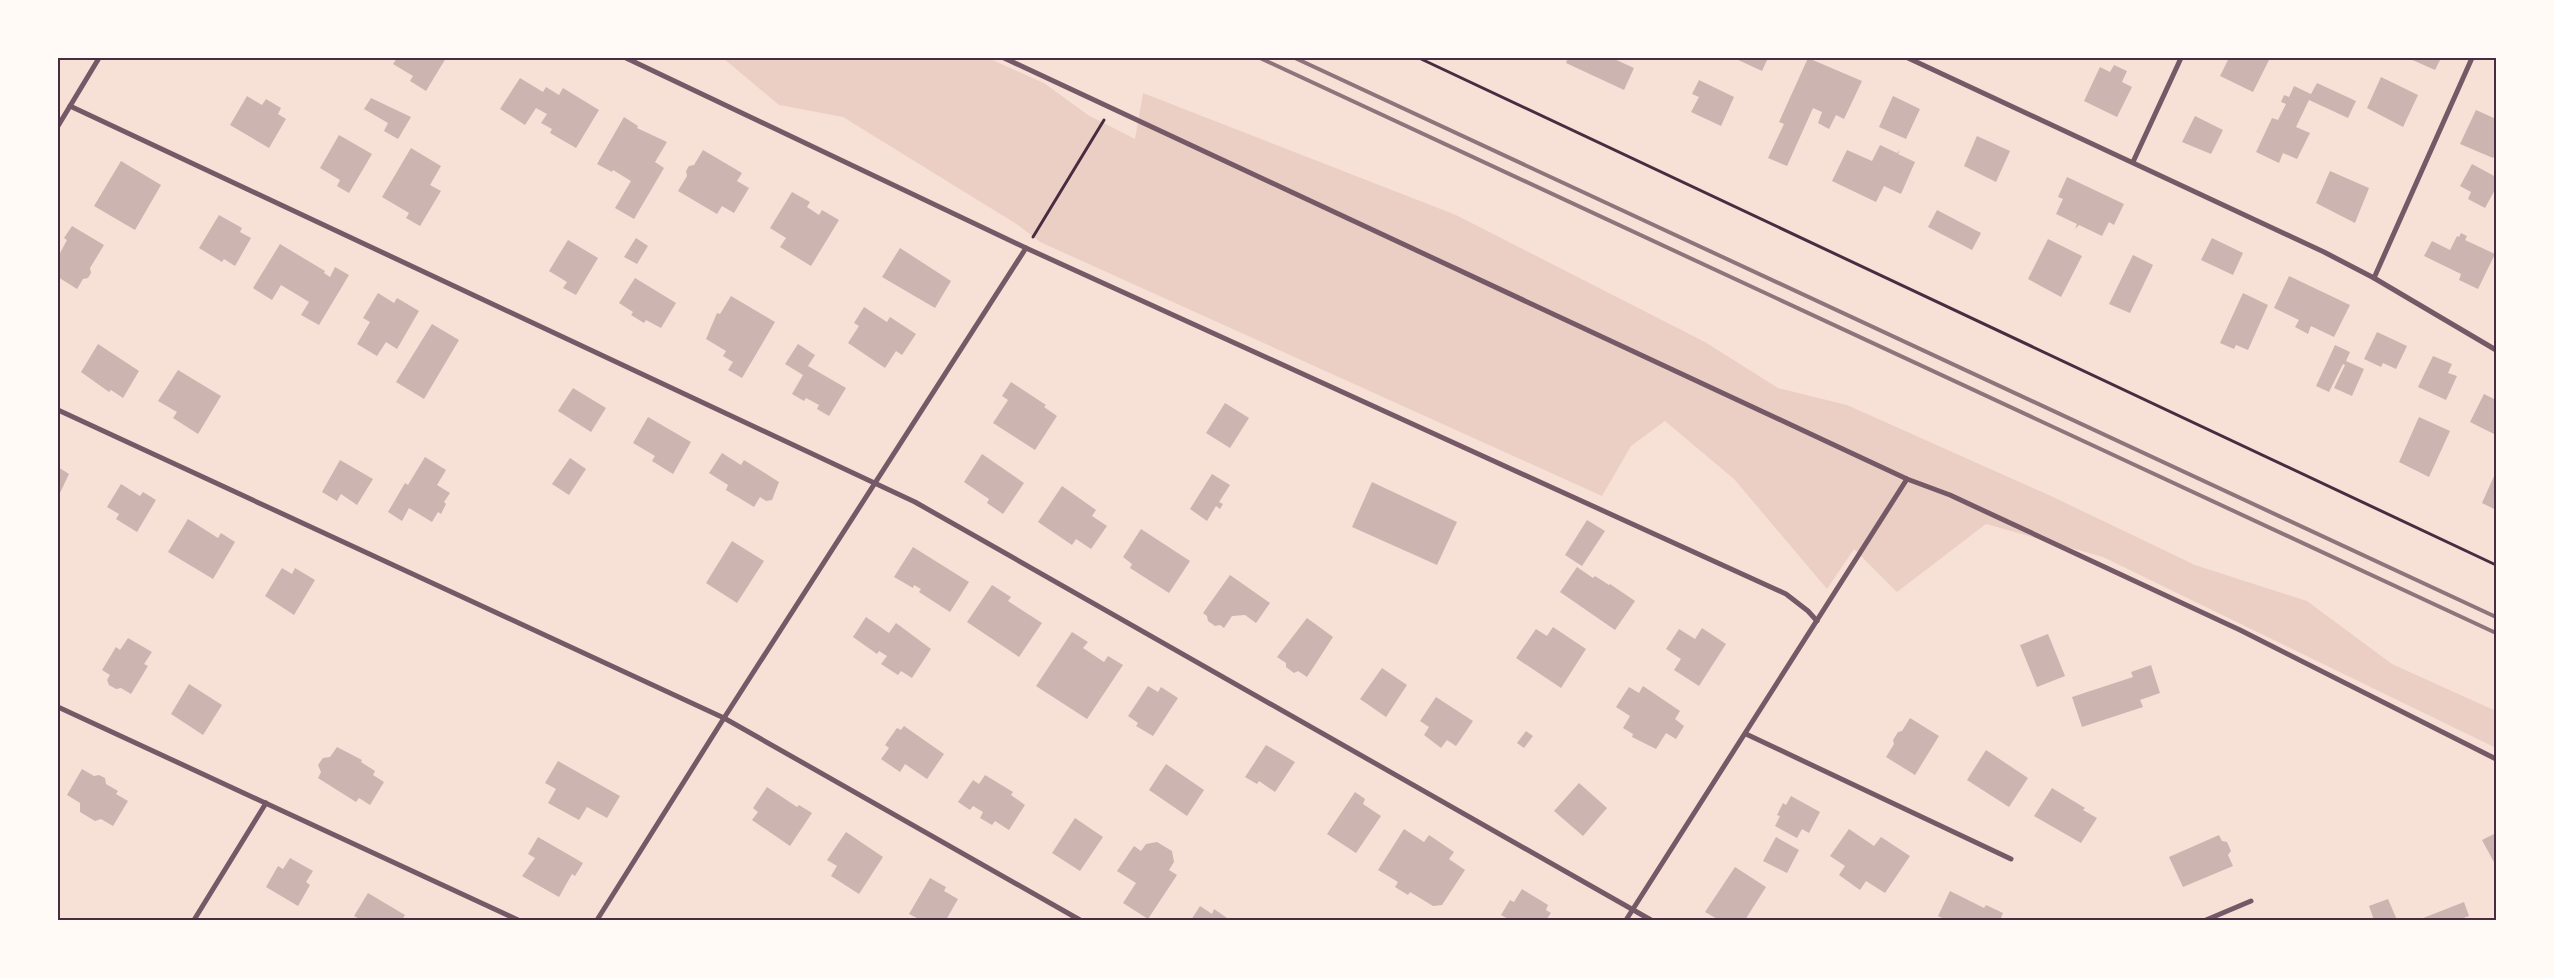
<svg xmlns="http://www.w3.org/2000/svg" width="2554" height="978" viewBox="0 0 2554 978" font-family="Montserrat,sans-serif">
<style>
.green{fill:#ebcfc5}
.building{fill:#ccb4b1}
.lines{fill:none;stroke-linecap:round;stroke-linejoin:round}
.path{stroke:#4a2c40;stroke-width:3}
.minor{stroke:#755966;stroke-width:5}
.rail{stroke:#8f747c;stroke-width:4}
.neatline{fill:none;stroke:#4a2c40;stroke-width:2}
</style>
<rect width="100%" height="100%" fill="#f7e1d7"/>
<!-- green -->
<polygon class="green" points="723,58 988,58 1044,83 1088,115 1135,139 1143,93 1456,215 1705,342 1778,388 1847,405 2051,496 2195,565 2307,601 2392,664 2496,711 2496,748 2103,557 1986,524 1897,592 1854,549 1827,589 1734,479 1665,421 1631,446 1602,496 1040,242 1018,225 843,117 779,105"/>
<!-- building -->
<g class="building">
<polygon points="397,58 446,58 426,91 410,81 413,76 393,64"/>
<polygon points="1568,58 1612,58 1634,68 1624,90 1566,63"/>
<polygon points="1734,58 1768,58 1762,71"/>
<polygon points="1808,58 1862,81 1844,119 1836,115 1829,129 1818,123 1822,112 1813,108 1787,166 1768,158 1784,124 1779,122"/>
<polygon points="2229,58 2270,58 2253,92 2220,76"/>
<polygon points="2408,58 2441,58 2435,70"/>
<polygon points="2114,65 2127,71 2122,82 2132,87 2117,117 2084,101 2100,67 2110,72"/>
<polygon points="2381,77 2418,95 2403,127 2367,108"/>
<polygon points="520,78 543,92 546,87 559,95 563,88 599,110 576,148 550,133 552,129 541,123 547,114 536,108 525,125 500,109"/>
<polygon points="1699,80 1734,97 1721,126 1691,112 1699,97 1692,94"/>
<polygon points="2317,83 2356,101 2348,118 2309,100 2296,127 2310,133 2297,159 2283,153 2279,163 2256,152 2272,118 2278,120 2286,104 2281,102 2284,95 2289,97 2294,86 2311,94"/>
<polygon points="247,96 262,105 266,99 281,108 278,114 286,119 269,148 230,125"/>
<polygon points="1893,96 1920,109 1906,139 1879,127"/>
<polygon points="371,98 411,117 398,139 384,131 388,123 364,109"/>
<polygon points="2476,110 2496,119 2496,152 2493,158 2460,144"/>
<polygon points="2195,116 2223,130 2211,154 2182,142"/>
<polygon points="624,117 638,126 637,128 667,142 655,162 664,168 634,219 615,208 631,181 613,170 612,172 597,164"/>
<polygon points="339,135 372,154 349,193 337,186 340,180 320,168"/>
<polygon points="1977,136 2010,151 1996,182 1964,166"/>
<polygon points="1880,145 1897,153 1900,150 1898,154 1915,162 1901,194 1884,186 1876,202 1832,181 1847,150 1872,161"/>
<polygon points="411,148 441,166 430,185 441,191 420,226 406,218 409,213 382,197"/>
<polygon points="703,150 742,173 737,181 749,188 734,213 722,206 717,214 678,191 687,176 686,171 689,166 694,165"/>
<polygon points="121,161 161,185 135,230 94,206"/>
<polygon points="2472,164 2496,177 2496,188 2485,208 2468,199 2471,192 2460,186"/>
<polygon points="2330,171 2369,188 2355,223 2316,203"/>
<polygon points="2067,177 2124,204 2114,225 2109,222 2102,236 2079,225 2075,229 2077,224 2056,214 2063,199 2058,197"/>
<polygon points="792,192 810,202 807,207 819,215 822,210 839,220 811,266 780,247 786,238 770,228"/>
<polygon points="1937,210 1981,233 1972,250 1928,227"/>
<polygon points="219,215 242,228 240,232 251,238 235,266 224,259 222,262 199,248"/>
<polygon points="72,226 104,245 90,268 91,273 88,278 83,279 77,289 58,277 58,257 67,240 64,238"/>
<polygon points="2461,233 2467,236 2465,240 2495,254 2478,289 2459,280 2461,274 2424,256 2432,241 2450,250 2457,236 2459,237"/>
<polygon points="636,238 648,246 637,264 624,257"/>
<polygon points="2212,238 2243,253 2233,275 2201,260"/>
<polygon points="2048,239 2082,256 2061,297 2028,279"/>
<polygon points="568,240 598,258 576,295 563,288 567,282 549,271"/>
<polygon points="280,244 325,271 324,273 330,277 335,267 349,275 319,325 301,315 309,302 281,285 272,300 253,288"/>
<polygon points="900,248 951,281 935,308 882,277"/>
<polygon points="2133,255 2153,265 2130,313 2109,304"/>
<polygon points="2289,276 2350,305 2334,337 2311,326 2308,334 2295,327 2299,320 2274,308"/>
<polygon points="635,278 676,303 661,328 646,320 644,323 631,315 633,312 619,303"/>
<polygon points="378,293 394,303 397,298 419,311 397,349 386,342 377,356 357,344 370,322 363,318"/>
<polygon points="2243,293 2268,305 2248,350 2236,345 2234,349 2220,343"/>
<polygon points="731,296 775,322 742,378 728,370 733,362 723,356 726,351 706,339 717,313 720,314"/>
<polygon points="864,307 887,322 890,317 916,334 902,355 896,351 885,368 848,343 859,326 854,323"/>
<polygon points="432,324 459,340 424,399 396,382"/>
<polygon points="2377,332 2407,346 2396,369 2383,363 2381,367 2364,359"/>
<polygon points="98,344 139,371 123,398 111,390 109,392 81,372"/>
<polygon points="798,344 815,355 808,366 846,388 829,416 817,409 819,405 806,398 804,401 792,394 803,375 785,364"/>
<polygon points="2335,345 2350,352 2346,361 2364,369 2352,396 2334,388 2345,365 2343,364 2329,392 2316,386"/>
<polygon points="2433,356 2452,364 2448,373 2457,376 2446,400 2418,387"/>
<polygon points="178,370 221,396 198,434 173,418 177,412 158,401"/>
<polygon points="1011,382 1046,405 1044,407 1057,416 1035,450 993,423 1008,400 1002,396"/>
<polygon points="573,388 606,408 591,432 558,411"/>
<polygon points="2484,394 2496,400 2496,435 2470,422"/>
<polygon points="1225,403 1249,418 1230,448 1206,433"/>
<polygon points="648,417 691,442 673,474 652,461 655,456 633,443"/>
<polygon points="2419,417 2450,431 2429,477 2399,462"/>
<polygon points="722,453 741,465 744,460 779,482 772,500 766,501 760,497 754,507 726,490 728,485 709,473"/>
<polygon points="982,454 1024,483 1003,514 987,503 989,499 964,482"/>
<polygon points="425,457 446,470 437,485 450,493 444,502 446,504 441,514 438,512 432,522 409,508 402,521 388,512 405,483 408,485"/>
<polygon points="570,458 586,469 569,495 552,484"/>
<polygon points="340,460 373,479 357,505 341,494 337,501 322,492"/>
<polygon points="58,467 69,474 58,497"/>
<polygon points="1212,474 1230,485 1219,502 1223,504 1220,509 1216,506 1207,521 1190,509"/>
<polygon points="2494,476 2496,477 2496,510 2482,503"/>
<polygon points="1372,482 1457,522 1437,565 1352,527"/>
<polygon points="121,484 140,496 143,492 156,500 137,532 116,519 119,514 107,507"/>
<polygon points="1062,486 1096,510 1092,516 1107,526 1091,549 1076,539 1072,545 1038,522"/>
<polygon points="188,519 218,538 221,533 235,542 213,579 168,552"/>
<polygon points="1587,520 1605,531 1582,566 1565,555"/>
<polygon points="1141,529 1190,561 1169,593 1130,568 1132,564 1123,557"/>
<polygon points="732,541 764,561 737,603 706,583"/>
<polygon points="913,547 969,582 950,612 919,592 921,589 914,585 913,588 894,577"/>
<polygon points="1577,567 1593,578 1595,576 1609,585 1610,584 1635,601 1615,630 1560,592"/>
<polygon points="282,568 292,574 295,568 315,580 294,615 265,596"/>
<polygon points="1230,575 1270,603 1256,623 1245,615 1232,616 1224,628 1220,625 1215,626 1208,621 1207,616 1203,613"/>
<polygon points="992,585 1011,597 1008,601 1042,623 1019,657 967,622"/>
<polygon points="866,617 889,633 896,623 931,649 912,678 901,671 898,675 881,664 887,656 879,651 877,654 853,637"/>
<polygon points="1307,618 1333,637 1307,677 1298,671 1294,673 1286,667 1286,663 1277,657"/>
<polygon points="1553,627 1586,649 1561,688 1516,658 1536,629 1547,636"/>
<polygon points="1702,628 1726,644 1699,686 1674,670 1681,659 1666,649 1679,629 1695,639"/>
<polygon points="1072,632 1088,642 1083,648 1104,662 1108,656 1123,665 1087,719 1036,686"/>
<polygon points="2048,634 2065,676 2037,687 2020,645"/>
<polygon points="128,638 152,652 144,664 148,666 131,694 121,688 116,689 109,685 107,680 110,675 102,670 116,647 120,650"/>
<polygon points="2151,665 2160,693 2140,700 2143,707 2082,727 2072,697 2133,677 2131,672"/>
<polygon points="1382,668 1407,685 1386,717 1360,699"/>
<polygon points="189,684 222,705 203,735 171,714"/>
<polygon points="1148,686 1158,692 1161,687 1178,698 1153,736 1136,726 1138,723 1128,716"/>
<polygon points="1643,686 1680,711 1675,719 1684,726 1676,739 1666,733 1656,749 1632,737 1633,734 1623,728 1630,716 1616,707 1629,687 1639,693"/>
<polygon points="1436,697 1473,721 1456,746 1447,740 1441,748 1424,735 1429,727 1420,721"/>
<polygon points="1910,718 1939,736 1915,775 1886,757 1894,744 1893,740 1898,732 1902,731"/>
<polygon points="904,726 944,754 927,779 905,764 900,772 881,759 889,748 885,745 897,728 901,730"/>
<polygon points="1526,731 1533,736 1524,748 1517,743"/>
<polygon points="1266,745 1295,762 1275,792 1259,781 1257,784 1245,777"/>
<polygon points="337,747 362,760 361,762 375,771 373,775 384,782 370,805 359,798 356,802 318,778 321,772 318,765 323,758 330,757"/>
<polygon points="1986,750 2028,778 2009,807 1967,780"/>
<polygon points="558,761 620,796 607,818 587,807 579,820 548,803 556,789 545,783"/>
<polygon points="1166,764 1204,790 1187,816 1149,790"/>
<polygon points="82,769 94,776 99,775 105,778 106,784 118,791 116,794 128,801 113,826 101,819 95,821 80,812 80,803 67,795"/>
<polygon points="985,775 1013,792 1011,795 1025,805 1009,830 995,821 992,825 980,818 983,812 973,806 970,810 958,802 973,780 979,784"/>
<polygon points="1579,783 1607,808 1583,836 1554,811"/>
<polygon points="767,787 797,807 799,805 812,813 790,846 752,820 758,812 753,808"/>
<polygon points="2052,788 2085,808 2083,810 2097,818 2081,843 2034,816"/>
<polygon points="1355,792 1365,799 1363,804 1381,816 1356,853 1327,834"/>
<polygon points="1791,796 1820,812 1809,833 1802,829 1797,838 1775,826 1780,816 1777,815 1783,803 1786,805"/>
<polygon points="1075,818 1103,837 1080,871 1052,853"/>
<polygon points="1404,829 1424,842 1429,835 1454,852 1449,859 1465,870 1442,905 1433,906 1410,892 1408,895 1395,887 1398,882 1378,870"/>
<polygon points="1849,829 1874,846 1881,837 1910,856 1885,893 1866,881 1860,890 1839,875 1845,866 1830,856"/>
<polygon points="846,832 883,857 859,894 831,876 837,866 827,860"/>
<polygon points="2496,833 2496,866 2482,840"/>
<polygon points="2219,835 2222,841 2227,842 2231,851 2228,855 2233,866 2183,887 2169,857"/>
<polygon points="538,837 583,863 575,876 572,874 559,897 522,876 535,858 528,854"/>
<polygon points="1776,837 1799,850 1787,873 1763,861"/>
<polygon points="1157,842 1172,851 1174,862 1169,870 1177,875 1148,919 1123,903 1136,883 1117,871 1134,846 1141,851 1146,844"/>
<polygon points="290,858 313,871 306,882 310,885 298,906 266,887 278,866 283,869"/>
<polygon points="1735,867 1766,887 1745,920 1719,920 1705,912"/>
<polygon points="930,878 946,887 944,891 958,899 946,920 921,920 909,914"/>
<polygon points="1522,889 1548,905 1546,910 1551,913 1546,920 1510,920 1501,915 1510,900 1514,902"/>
<polygon points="1950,891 1984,908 1986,905 2003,913 2000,920 1946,920 1938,916"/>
<polygon points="368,893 405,915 402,920 361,920 354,916"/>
<polygon points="2388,899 2397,920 2374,920 2369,906"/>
<polygon points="2464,902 2469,916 2458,920 2418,920"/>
<polygon points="1200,906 1212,914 1214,909 1230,920 1191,920"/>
</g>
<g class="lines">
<!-- path -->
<g class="path">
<polyline points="1419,58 2496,565"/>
<polyline points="1033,237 1104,120"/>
</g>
<!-- minor -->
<g class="minor">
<polyline points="626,58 1026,248 1786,594 1808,611 1817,621"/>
<polyline points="1004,58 1907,479 1950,495 2240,630 2496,759"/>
<polyline points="1908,58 2324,252 2374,278 2496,350"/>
<polyline points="70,106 915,502 1651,920"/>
<polyline points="58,126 99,58"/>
<polyline points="2133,162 2181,58"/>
<polyline points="2374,278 2472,58"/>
<polyline points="58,410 724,718 1080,920"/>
<polyline points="58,707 518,920"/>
<polyline points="1746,734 2011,859"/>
<polyline points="194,920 266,803"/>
<polyline points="597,920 724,718 1026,248"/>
<polyline points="1626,920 1907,479"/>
<polyline points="2206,920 2251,901"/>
</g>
<!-- rail -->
<g class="rail">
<polyline points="1260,58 2496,633"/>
<polyline points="1295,58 2496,617"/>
</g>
</g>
<!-- border -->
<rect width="2554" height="978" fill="none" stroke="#fffaf5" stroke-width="118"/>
<rect x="59" y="59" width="2436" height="860" class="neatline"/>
</svg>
